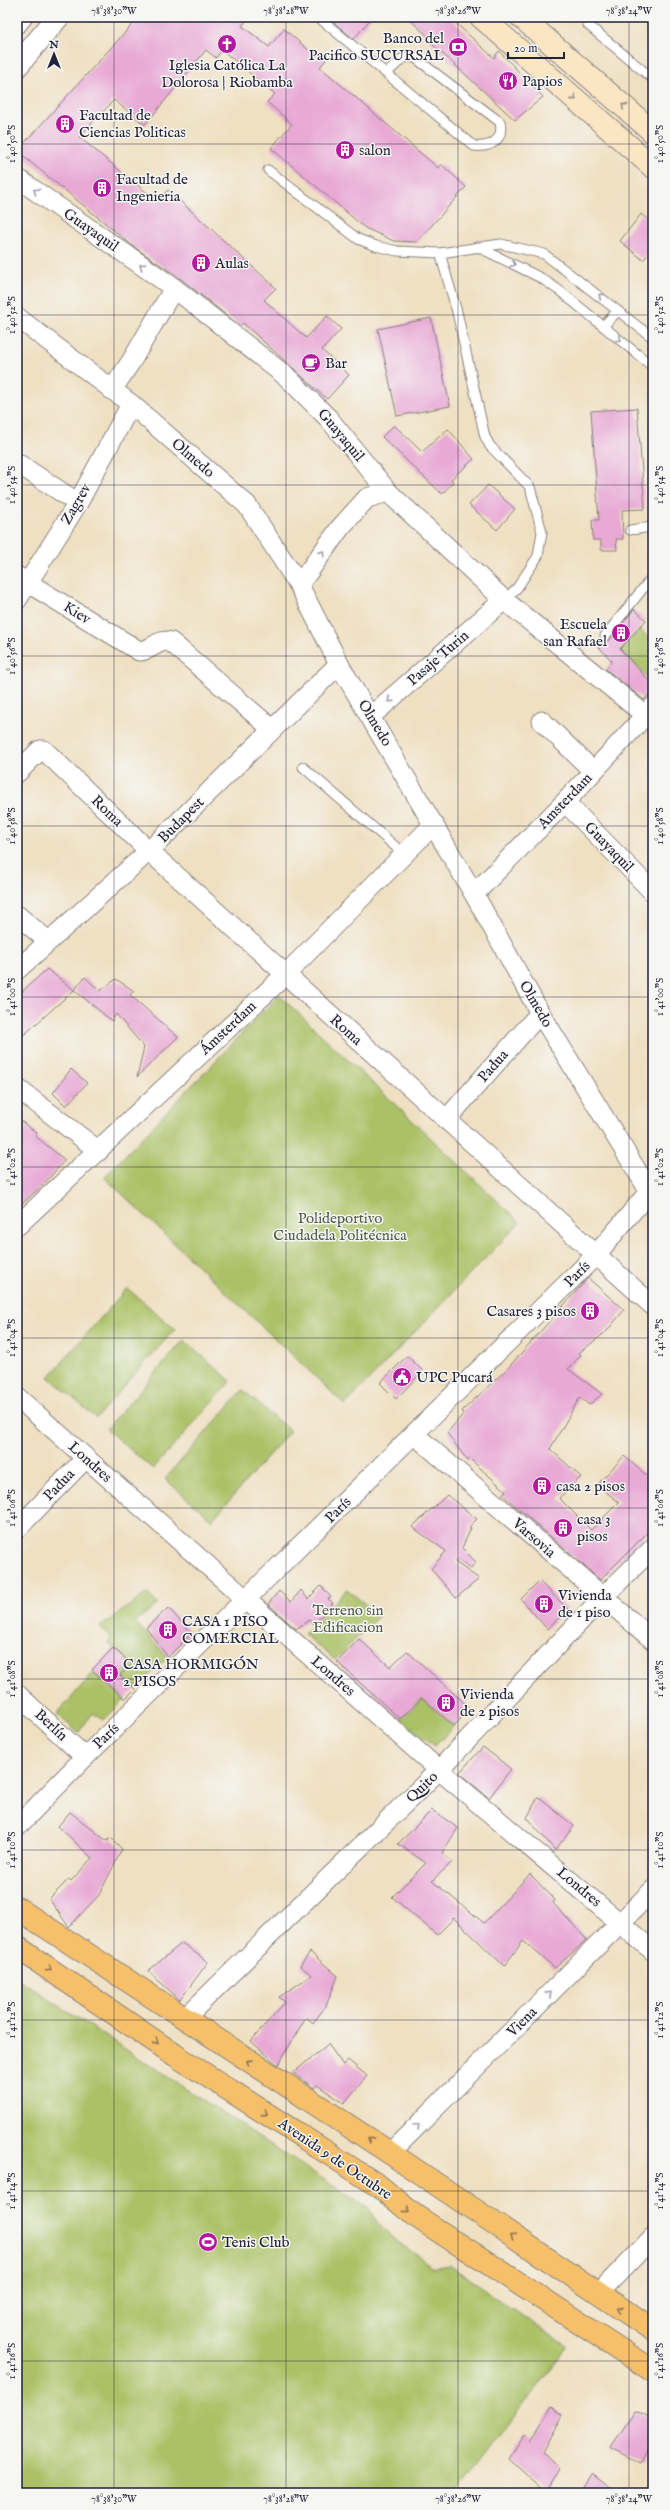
<svg xmlns="http://www.w3.org/2000/svg" width="670" height="2510" viewBox="0 0 670 2510" font-family="'IM FELL English',serif">
<style>
.green{fill:#abc166;stroke:#667250}
.building{fill:#e8a9d5}
.lines{fill:none;stroke-linecap:round;stroke-linejoin:round}
.service-casing{stroke:#88817e;stroke-width:11}
.minor-casing{stroke:#88817e;stroke-width:21}
.tertiary-casing{stroke:#88817e;stroke-width:24}
.secondary-casing{stroke:#88817e;stroke-width:24}
.primary-casing{stroke:#88817e;stroke-width:24}
.service{stroke:#fff;stroke-width:9}
.minor{stroke:#fff;stroke-width:19}
.tertiary{stroke:#fff;stroke-width:22}
.secondary{stroke:#fbe6c4;stroke-width:22}
.primary{stroke:#f6c06b;stroke-width:22}
.oneway{stroke:#998e86}
.oneway2{stroke:#9c9ca7}
.oneway3{stroke:#8c7153}
.ticks{fill:none;stroke:#22223b;stroke-width:1;stroke-opacity:0.45}
.labels{text-anchor:middle;dominant-baseline:central;stroke-width:3;stroke-linejoin:round;paint-order:stroke}
.poi-label{font-size:15px;fill:#22223b;stroke:#f6f6f2;text-anchor:start}
.street-label{font-size:15px;fill:#22223b;stroke:#f6f6f2}
.park-label{font-size:15px;fill:#525a4a;stroke:#f6f6f2}
.neatline{fill:none;stroke:#22223b;stroke-width:1.5}
.ticks-label{font-size:10px;text-anchor:middle;fill:#22223b}
</style>
<rect width="100%" height="100%" fill="#f6f6f2"/>
<filter id="ink" filterUnits="userSpaceOnUse"><feTurbulence type="fractalNoise" baseFrequency=".025" numOctaves="2"/><feDisplacementMap in="SourceGraphic" scale="8" xChannelSelector="R" yChannelSelector="G"/><feConvolveMatrix kernelMatrix="1 2 1 2 8 2 1 2 1" color-interpolation-filters="sRGB"/></filter>
<filter id="wash" filterUnits="userSpaceOnUse"><feTurbulence type="fractalNoise" baseFrequency=".012" numOctaves="4" result="noise"/><feDisplacementMap in="SourceGraphic" scale="16" xChannelSelector="R" yChannelSelector="G"/><feGaussianBlur stdDeviation="0.9" result="paint"/><feColorMatrix in="noise" values="0 0 0 0 0 0 0 0 0 0 0 0 0 0 0 0 0 1.4 0 .05"/><feComposite in="paint" operator="in"/></filter>
<g filter="url(#wash)">
<rect width="100%" height="100%" fill="#efe0c2"/>
<!-- green -->
<g class="green">
<polygon points="640,629 653,642 653,683 621,650"/>
<polygon points="279,995 520,1222 345,1405 104,1177"/>
<polygon points="127,1288 175,1329 96,1418 49,1377"/>
<polygon points="184,1340 231,1381 153,1469 106,1429"/>
<polygon points="243,1390 290,1431 212,1520 165,1479"/>
<polygon points="347,1589 379,1616 335,1660 304,1634"/>
<polygon points="147,1593 158,1604 135,1622 168,1657 135,1689 120,1675 132,1664 108,1643 111,1639 100,1627"/>
<polygon points="94,1672 125,1699 104,1720 93,1713 78,1733 57,1714"/>
<polygon points="422,1698 454,1726 435,1746 400,1719"/>
<polygon points="17,1978 369,2209 384,2231 434,2268 451,2266 567,2347 458,2493 17,2493"/>
</g>
<g id="blocks">
<!-- building -->
<g class="building">
<polygon points="139,17 249,17 242,26 269,47 284,29 311,52 314,49 326,60 320,67 438,168 441,164 466,187 417,242 394,241 365,228 271,148 292,124 267,102 275,94 222,50 216,58 206,50 145,125 114,100 79,137 157,201 168,190 276,288 264,300 306,338 327,316 341,329 322,350 349,375 327,399 243,323 240,326 181,279 133,246 17,151"/>
<polygon points="327,17 372,17 354,39"/>
<polygon points="407,17 449,17 494,58 499,51 543,97 515,120 431,43 433,41"/>
<polygon points="641,214 653,224 653,250 643,260 620,241"/>
<polygon points="431,318 450,406 397,416 378,329"/>
<polygon points="637,408 645,509 622,510 623,539 616,539 617,550 601,550 601,540 593,540 592,520 599,520 591,411"/>
<polygon points="394,425 422,452 448,429 474,459 451,479 453,482 442,494 382,437"/>
<polygon points="488,485 515,509 497,530 469,505"/>
<polygon points="634,609 646,620 620,649 653,685 653,691 644,700 606,669 612,661 598,646 602,641 610,640"/>
<polygon points="47,969 74,990 17,1041 17,996"/>
<polygon points="85,977 100,991 116,979 134,991 130,995 178,1037 137,1077 144,1047 116,1014 112,1021 74,990"/>
<polygon points="71,1069 87,1083 66,1106 53,1093"/>
<polygon points="17,1118 37,1133 35,1136 65,1160 43,1185 17,1208"/>
<polygon points="588,1278 624,1310 607,1331 579,1353 581,1355 568,1369 602,1394 589,1405 580,1397 550,1449 581,1477 559,1498 591,1530 619,1502 597,1485 624,1456 653,1481 653,1527 600,1580 502,1494 506,1491 470,1459 468,1461 447,1433 464,1413 462,1411 507,1369"/>
<polygon points="407,1356 423,1371 396,1399 380,1383"/>
<polygon points="447,1495 477,1519 469,1527 471,1528 462,1548 476,1562 471,1568 457,1559 455,1562 479,1579 456,1598 431,1569 446,1551 412,1527"/>
<polygon points="539,1581 568,1609 547,1629 521,1599"/>
<polygon points="321,1586 331,1597 328,1599 333,1603 314,1624 309,1620 296,1629 268,1604 279,1591 291,1602 301,1590 308,1599"/>
<polygon points="168,1608 192,1633 168,1657 146,1628"/>
<polygon points="359,1639 390,1667 407,1651 470,1708 454,1726 422,1698 400,1719 337,1662"/>
<polygon points="113,1648 132,1664 120,1675 135,1689 125,1699 92,1670"/>
<polygon points="483,1747 511,1769 489,1798 459,1773"/>
<polygon points="538,1797 574,1826 555,1850 527,1818"/>
<polygon points="432,1810 458,1828 442,1853 452,1862 432,1881 484,1923 530,1874 555,1900 553,1903 587,1940 555,1968 523,1941 504,1966 454,1918 437,1935 392,1897 426,1863 398,1844"/>
<polygon points="70,1812 107,1841 111,1838 122,1849 99,1895 69,1927 49,1899 69,1879 71,1881 92,1858 58,1826"/>
<polygon points="182,1943 208,1962 180,2000 148,1971"/>
<polygon points="310,1952 338,1976 326,2006 313,2023 306,2017 278,2065 251,2041 285,2002 279,1997 312,1975 300,1966"/>
<polygon points="328,2044 343,2065 348,2060 367,2076 344,2103 317,2085 314,2088 293,2073"/>
<polygon points="552,2407 563,2415 543,2452 560,2469 546,2493 509,2459 525,2434 531,2440"/>
<polygon points="634,2411 653,2418 653,2440 641,2463 610,2447"/>
<polygon points="592,2474 617,2493 580,2493"/>
</g>
</g>
</g>
<g filter="url(#ink)">
<use href="#blocks" fill-opacity="0" stroke="#88817e" stroke-width="1"/>
<g class="lines">
<!-- service casing -->
<g class="service-casing">
<g id="service">
<path d="M318,17L474,146C491,148 504,140 500,122L414,57L403,58L387,73"/>
<polyline points="588,25 653,79"/>
<polyline points="268,170 358,239 376,246 397,251 440,253 501,244 544,254 653,338"/>
<polyline points="478,247 541,278 560,291 653,367"/>
<polyline points="440,253 457,312 485,437 490,446 530,487 542,532 538,556 517,588 504,600"/>
<polyline points="603,326 618,311"/>
<polyline points="630,530 653,527"/>
<polyline points="605,636 653,576"/>
<polyline points="303,767 404,854"/>
</g>
</g>
<!-- minor casing -->
<g class="minor-casing">
<g id="minor">
<polyline points="17,178 174,288 287,377 329,419 388,492 504,600 645,715"/>
<polyline points="17,317 131,404 247,505 299,585 339,664 474,894 540,1013 653,1197"/>
<polyline points="112,390 132,360 174,288"/>
<polyline points="17,463 78,503"/>
<path d="M17,576L139,651C152,651 158,638 171,642L272,729"/>
<polyline points="299,585 340,528 367,498 388,492"/>
<polyline points="17,600 78,503 131,404"/>
<polyline points="371,716 504,600"/>
<polyline points="542,721 593,771"/>
<polyline points="17,773 40,750 44,750 149,851 653,1306"/>
<polyline points="565,802 653,892"/>
<polyline points="474,894 565,802 653,707"/>
<polyline points="17,915 47,940"/>
<polyline points="17,970 149,851 339,664"/>
<polyline points="17,1088 99,1151"/>
<polyline points="446,1120 540,1013"/>
<polyline points="17,1226 285,975 434,824"/>
<polyline points="17,1397 439,1770 653,1951"/>
<polyline points="415,1435 653,1640"/>
<polyline points="17,1529 85,1459"/>
<polyline points="17,1694 85,1757"/>
<polyline points="17,1827 85,1757 595,1256 653,1187"/>
<polyline points="184,2019 439,1770 603,1597 653,1548"/>
<polyline points="390,2153 653,1890"/>
<polyline points="598,2294 653,2237"/>
</g>
</g>
<!-- tertiary casing -->
<g class="tertiary-casing">
<g id="tertiary">
<polyline points="17,22 21,17"/>
<polyline points="17,66 58,17"/>
</g>
</g>
<!-- secondary casing -->
<g class="secondary-casing">
<g id="secondary">
<polyline points="481,17 653,167"/>
<polyline points="521,17 653,132"/>
</g>
</g>
<!-- primary casing -->
<g class="primary-casing">
<g id="primary">
<polyline points="17,1908 390,2153 653,2330"/>
<polyline points="17,1947 175,2055 379,2186 414,2215 653,2371"/>
</g>
</g>
<!-- service -->
<use href="#service" class="service"/>
<!-- minor -->
<use href="#minor" class="minor"/>
<!-- tertiary -->
<use href="#tertiary" class="tertiary"/>
<!-- secondary -->
<use href="#secondary" class="secondary"/>
<!-- primary -->
<use href="#primary" class="primary"/>
</g>
<!-- one-way arrows -->
<defs><path id="oneway-chevron" d="M-2-3.5L2.5 0L-2 3.5" fill="none" stroke-width="1.6" stroke-linecap="round" stroke-linejoin="round"/></defs>
<g class="oneway">
<use href="#oneway-chevron" transform="translate(574 98) rotate(41)"/>
<use href="#oneway-chevron" transform="translate(624 106) rotate(-139)"/>
</g>
<g class="oneway2">
<use href="#oneway-chevron" transform="translate(36 191) rotate(-145)"/>
<use href="#oneway-chevron" transform="translate(513 264) rotate(22)"/>
<use href="#oneway-chevron" transform="translate(142 266) rotate(-145)"/>
<use href="#oneway-chevron" transform="translate(601 296) rotate(-142)"/>
<use href="#oneway-chevron" transform="translate(619 339) rotate(39)"/>
<use href="#oneway-chevron" transform="translate(322 553) rotate(-54)"/>
<use href="#oneway-chevron" transform="translate(390 700) rotate(139)"/>
<use href="#oneway-chevron" transform="translate(549 1994) rotate(-45)"/>
<use href="#oneway-chevron" transform="translate(417 2126) rotate(-45)"/>
</g>
<g class="oneway3">
<use href="#oneway-chevron" transform="translate(49 1969) rotate(34)"/>
<use href="#oneway-chevron" transform="translate(156 2042) rotate(34)"/>
<use href="#oneway-chevron" transform="translate(249 2062) rotate(-147)"/>
<use href="#oneway-chevron" transform="translate(265 2113) rotate(33)"/>
<use href="#oneway-chevron" transform="translate(370 2140) rotate(-147)"/>
<use href="#oneway-chevron" transform="translate(407 2210) rotate(40)"/>
<use href="#oneway-chevron" transform="translate(513 2236) rotate(-146)"/>
<use href="#oneway-chevron" transform="translate(620 2309) rotate(-147)"/>
</g>
</g>
<!-- ticks -->
<path class="ticks" d="M114,17V2493M286,17V2493M458,17V2493M629,17V2493M17,144H653M17,315H653M17,485H653M17,656H653M17,826H653M17,997H653M17,1167H653M17,1338H653M17,1508H653M17,1679H653M17,1850H653M17,2020H653M17,2191H653M17,2361H653"/>
<!-- icons -->
<defs>
<g id="church-disc" transform="scale(1)"><circle r="9.5" fill="#b5179e" stroke="#f6f6f2"/><path d="M-1.2-6h2.4v3.5h3.3v2.4h-3.3V6h-2.4V-.1h-3.3v-2.4h3.3Z" fill="#fff"/></g>
<g id="bank-disc" transform="scale(1)"><circle r="9.5" fill="#b5179e" stroke="#f6f6f2"/><path d="M-6-4H6V4H-6ZM0-2.3a2.3 2.3 0 1 0 0 4.6a2.3 2.3 0 1 0 0-4.6Z" fill="#fff"/></g>
<g id="restaurant-disc" transform="scale(1)"><circle r="9.5" fill="#b5179e" stroke="#f6f6f2"/><path d="M-5-6h1v4h1v-4h1v4h1v-4h1v5L-1.5 .5V6h-2V.5L-5-1ZM5-6V6H3V1.5H1.5Q1.5-4 5-6Z" fill="#fff"/></g>
<g id="building-disc" transform="scale(1)"><circle r="9.5" fill="#b5179e" stroke="#f6f6f2"/><path d="M-4-6H4V6H1V3H-1V6H-4ZM-2.5-4.3h1.7v1.8h-1.7ZM.8-4.3h1.7v1.8H.8ZM-2.5-1h1.7V.8h-1.7ZM.8-1h1.7V.8H.8Z" fill="#fff"/></g>
<g id="cafe-disc" transform="scale(1)"><circle r="9.5" fill="#b5179e" stroke="#f6f6f2"/><path d="M-5.5-4.5H6V0H3Q3 3.5 0 3.5H-2.5Q-5.5 3.5-5.5 0ZM3-3.2v2h1.7v-2ZM-6 4.5H4V6H-6Z" fill="#fff"/></g>
<g id="civic-disc" transform="scale(1)"><circle r="9.5" fill="#b5179e" stroke="#f6f6f2"/><path d="M-.6-6.5H3V-4.5H.6V-3L4-1V1h2V6H-6V1h2V-1L-.6-3ZM-1.2 2.5V6h2.4V2.5Z" fill="#fff"/></g>
<g id="stadium-disc" transform="scale(1)"><circle r="9.5" fill="#b5179e" stroke="#f6f6f2"/><path d="M0-5a6.5 5 0 1 0 0 10a6.5 5 0 1 0 0-10ZM-3.5-1.8h7v3.6h-7Z" fill="#fff"/></g>
</defs>
<g fill-rule="evenodd">
<use href="#church-disc" x="227" y="44"/>
<use href="#bank-disc" x="458" y="47"/>
<use href="#restaurant-disc" x="508" y="81"/>
<use href="#building-disc" x="65" y="124"/>
<use href="#building-disc" x="345" y="150"/>
<use href="#building-disc" x="102" y="188"/>
<use href="#building-disc" x="201" y="263"/>
<use href="#cafe-disc" x="311" y="363"/>
<use href="#building-disc" x="621" y="633"/>
<use href="#building-disc" x="590" y="1311"/>
<use href="#civic-disc" x="402" y="1377"/>
<use href="#building-disc" x="542" y="1486"/>
<use href="#building-disc" x="563" y="1528"/>
<use href="#building-disc" x="544" y="1604"/>
<use href="#building-disc" x="168" y="1630"/>
<use href="#building-disc" x="109" y="1673"/>
<use href="#building-disc" x="446" y="1703"/>
<use href="#stadium-disc" x="208" y="2242"/>
</g>
<g class="labels">
<!-- poi labels -->
<g class="poi-label">
<text x="444" y="38" text-anchor="end">Banco del<tspan x="444" dy="17">Pacifico SUCURSAL</tspan></text>
<text x="227" y="65" text-anchor="middle">Iglesia Católica La<tspan x="227" dy="17">Dolorosa | Riobamba</tspan></text>
<text x="522" y="81">Papios</text>
<text x="79" y="115">Facultad de<tspan x="79" dy="17">Ciencias Politicas</tspan></text>
<text x="359" y="150">salon</text>
<text x="116" y="179">Facultad de<tspan x="116" dy="17">Ingenieria</tspan></text>
<text x="215" y="263">Aulas</text>
<text x="325" y="363">Bar</text>
<text x="607" y="624" text-anchor="end">Escuela<tspan x="607" dy="17">san Rafael</tspan></text>
<text x="576" y="1311" text-anchor="end">Casares 3 pisos</text>
<text x="416" y="1377">UPC Pucará</text>
<text x="556" y="1486">casa 2 pisos</text>
<text x="577" y="1519">casa 3<tspan x="577" dy="17">pisos</tspan></text>
<text x="558" y="1595">Vivienda<tspan x="558" dy="17">de 1 piso</tspan></text>
<text x="182" y="1621">CASA 1 PISO<tspan x="182" dy="17">COMERCIAL</tspan></text>
<text x="123" y="1664">CASA HORMIGÓN<tspan x="123" dy="17">2 PISOS</tspan></text>
<text x="460" y="1694">Vivienda<tspan x="460" dy="17">de 2 pisos</tspan></text>
<text x="222" y="2242">Tenis Club</text>
</g>
<!-- street labels -->
<g class="street-label">
<text transform="translate(91 230) rotate(35)">Guayaquil</text>
<text transform="translate(341 435) rotate(50)">Guayaquil</text>
<text transform="translate(193 458) rotate(41)">Olmedo</text>
<text transform="translate(76 504) rotate(-60)">Zagrev</text>
<text transform="translate(77 613) rotate(32)">Kiev</text>
<text transform="translate(438 658) rotate(-41)">Pasaje Turin</text>
<text transform="translate(375 723) rotate(59)">Olmedo</text>
<text transform="translate(565 801) rotate(-46)">Amsterdam</text>
<text transform="translate(107 811) rotate(44)">Roma</text>
<text transform="translate(181 820) rotate(-45)">Budapest</text>
<text transform="translate(609 847) rotate(46)">Guayaquil</text>
<text transform="translate(536 1004) rotate(60)">Olmedo</text>
<text transform="translate(228 1028) rotate(-43)">Ámsterdam</text>
<text transform="translate(346 1030) rotate(42)">Roma</text>
<text transform="translate(493 1066) rotate(-49)">Padua</text>
<text transform="translate(577 1274) rotate(-45)">París</text>
<text transform="translate(90 1462) rotate(42)">Londres</text>
<text transform="translate(59 1485) rotate(-46)">Padua</text>
<text transform="translate(338 1510) rotate(-45)">París</text>
<text transform="translate(534 1538) rotate(41)">Varsovia</text>
<text transform="translate(333 1676) rotate(41)">Londres</text>
<text transform="translate(51 1725) rotate(43)">Berlín</text>
<text transform="translate(106 1736) rotate(-44)">París</text>
<text transform="translate(422 1787) rotate(-44)">Quito</text>
<text transform="translate(579 1887) rotate(40)">Londres</text>
<text transform="translate(522 2022) rotate(-45)">Viena</text>
<text transform="translate(335 2159) rotate(34)">Avenida 9 de Octubre</text>
</g>
<!-- park labels -->
<g class="park-label">
<text x="340" y="1218">Polideportivo<tspan x="340" dy="17">Ciudadela Politécnica</tspan></text>
<text x="348" y="1610">Terreno sin<tspan x="348" dy="17">Edificacion</tspan></text>
</g>
</g>
<!-- margin -->
<rect width="670" height="2510" fill="none" stroke="#f6f6f2" stroke-width="44"/>
<!-- north arrow -->
<g transform="translate(54 54)" stroke="#f6f6f2" stroke-width="3" paint-order="stroke">
<path d="M0-3L7 15L0 10L-7 15Z" fill="#22223b"/>
<text y="-6" font-size="11" font-weight="bold" text-anchor="middle" fill="#22223b">N</text>
</g>
<!-- scale -->
<path d="M508 52v6h56v-6" fill="none" stroke="#22223b" stroke-width="2"/>
<text x="514" y="52" font-size="12" fill="#22223b" stroke="#f6f6f2" stroke-width="3" paint-order="stroke">20 m</text>
<rect x="22" y="22" width="626" height="2466" class="neatline"/>
<g class="ticks-label">
<text x="114" y="14">78°38'30"W</text>
<text x="286" y="14">78°38'28"W</text>
<text x="458" y="14">78°38'26"W</text>
<text x="629" y="14">78°38'24"W</text>
<text transform="translate(11 144) rotate(-90)" y="4">1°40'50"S</text>
<text transform="translate(659 144) rotate(-90)" y="4">1°40'50"S</text>
<text transform="translate(11 315) rotate(-90)" y="4">1°40'52"S</text>
<text transform="translate(659 315) rotate(-90)" y="4">1°40'52"S</text>
<text transform="translate(11 485) rotate(-90)" y="4">1°40'54"S</text>
<text transform="translate(659 485) rotate(-90)" y="4">1°40'54"S</text>
<text transform="translate(11 656) rotate(-90)" y="4">1°40'56"S</text>
<text transform="translate(659 656) rotate(-90)" y="4">1°40'56"S</text>
<text transform="translate(11 826) rotate(-90)" y="4">1°40'58"S</text>
<text transform="translate(659 826) rotate(-90)" y="4">1°40'58"S</text>
<text transform="translate(11 997) rotate(-90)" y="4">1°41'00"S</text>
<text transform="translate(659 997) rotate(-90)" y="4">1°41'00"S</text>
<text transform="translate(11 1167) rotate(-90)" y="4">1°41'02"S</text>
<text transform="translate(659 1167) rotate(-90)" y="4">1°41'02"S</text>
<text transform="translate(11 1338) rotate(-90)" y="4">1°41'04"S</text>
<text transform="translate(659 1338) rotate(-90)" y="4">1°41'04"S</text>
<text transform="translate(11 1508) rotate(-90)" y="4">1°41'06"S</text>
<text transform="translate(659 1508) rotate(-90)" y="4">1°41'06"S</text>
<text transform="translate(11 1679) rotate(-90)" y="4">1°41'08"S</text>
<text transform="translate(659 1679) rotate(-90)" y="4">1°41'08"S</text>
<text transform="translate(11 1850) rotate(-90)" y="4">1°41'10"S</text>
<text transform="translate(659 1850) rotate(-90)" y="4">1°41'10"S</text>
<text transform="translate(11 2020) rotate(-90)" y="4">1°41'12"S</text>
<text transform="translate(659 2020) rotate(-90)" y="4">1°41'12"S</text>
<text transform="translate(11 2191) rotate(-90)" y="4">1°41'14"S</text>
<text transform="translate(659 2191) rotate(-90)" y="4">1°41'14"S</text>
<text transform="translate(11 2361) rotate(-90)" y="4">1°41'16"S</text>
<text transform="translate(659 2361) rotate(-90)" y="4">1°41'16"S</text>
<text x="114" y="2502">78°38'30"W</text>
<text x="286" y="2502">78°38'28"W</text>
<text x="458" y="2502">78°38'26"W</text>
<text x="629" y="2502">78°38'24"W</text>
</g>
</svg>
